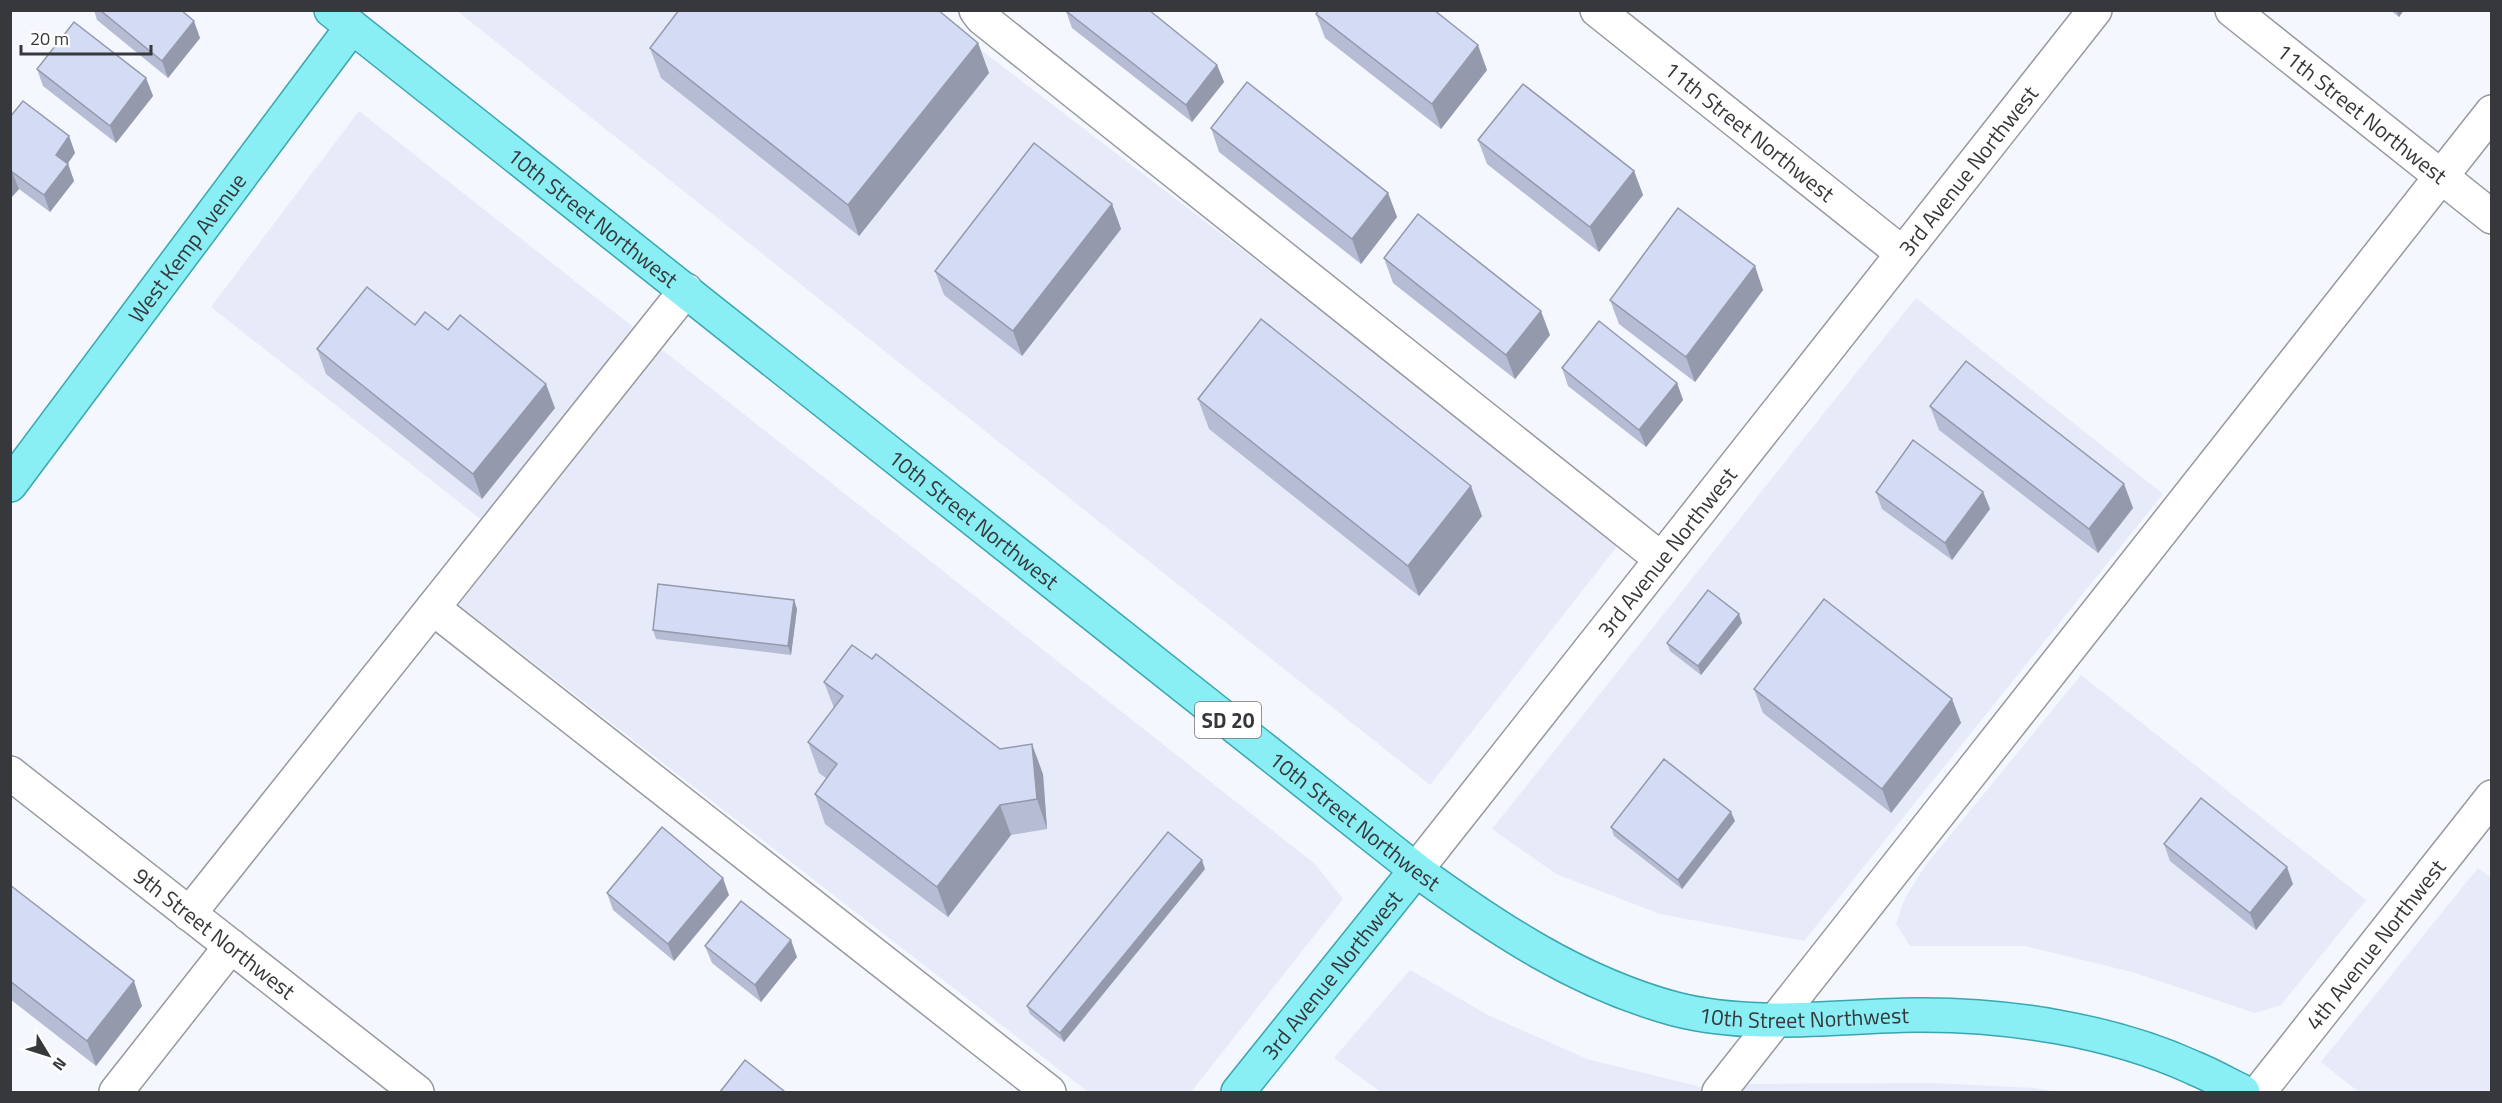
<svg xmlns="http://www.w3.org/2000/svg" width="2502" height="1103" viewBox="0 0 2502 1103" font-family="'Titillium Web',sans-serif">
<style>
.built{fill:#e7ebf9}
.lines{fill:none;stroke-linecap:round;stroke-linejoin:round}
.minor-casing{stroke:#97999f;stroke-width:36}
.major-casing{stroke:#3aa6af;stroke-width:36}
.minor{stroke:#fff;stroke-width:33}
.major{stroke:#8aeef5;stroke-width:33}
.wall{fill:#b5bcd3}
.shaded-wall{fill:#9499ac}
.building{fill:#d3dbf5;stroke:#9499ac;stroke-width:1.5}
.labels{text-anchor:middle;dominant-baseline:central;stroke-width:4.5;stroke-linejoin:round;paint-order:stroke}
.shield{fill:#fff;stroke:#737476;stroke-width:1.5}
.shield-label{font-size:21px;font-weight:bold;fill:#37383b}
.street-label{font-size:22px;fill:#37383b;stroke:#fff}
</style>
<rect width="100%" height="100%" fill="#f4f7fe"/>
<!-- built -->
<g class="built">
<polygon points="456,10 930,11 1622,540 1430,785"/>
<polygon points="359,111 1315,864 1343,899 1191,1092 1088,1092 451,599 502,536 211,307"/>
<polygon points="1916,298 2163,494 1804,941 1660,914 1556,874 1492,829"/>
<polygon points="2081,675 2366,900 2281,1005 2255,1013 2132,972 2025,946 1910,946 1896,924 1905,898 1925,866"/>
<polygon points="2478,868 2491,878 2491,1092 2359,1092 2321,1062"/>
<polygon points="1410,970 1488,1015 1587,1059 1705,1088 1702,1092 1381,1092 1334,1058"/>
<polygon points="1932,1083 2035,1088 2057,1092 1739,1092 1745,1084"/>
</g>
<g class="lines">
<!-- minor casing -->
<g class="minor-casing">
<g id="minor">
<polyline points="976,10 982,18 1661,559"/>
<path id="s1" d="M1597,10L1902,253"/>
<path id="s2" d="M2232,10L2492,217"/>
<polyline points="433,608 1049,1092"/>
<path id="s3" d="M10,773L417,1092"/>
<path id="s4" d="M1416,870L2095,10"/>
<polyline points="189,914 686,290"/>
<polyline points="116,1092 231,946"/>
<polyline points="1719,1092 2492,112"/>
<path id="s5" d="M2259,1092L2492,797"/>
</g>
</g>
<!-- major casing -->
<g class="major-casing">
<g id="major">
<path id="s6" d="M331,10L1416,870C1496,928 1578,983 1675,1009C1752,1029 1837,1016 1915,1015C2006,1014 2111,1030 2194,1068C2211,1075 2227,1084 2243,1092"/>
<path id="s7" d="M10,485L352,27"/>
<path id="s8" d="M1238,1092L1416,870"/>
</g>
</g>
<!-- minor -->
<use href="#minor" class="minor"/>
<!-- major -->
<use href="#major" class="major"/>
</g>
<!-- wall -->
<g class="wall">
<polygon points="94,10 181,10 200,38 168,78 97,20"/>
<polygon points="2390,10 2404,10 2399,17"/>
<polygon points="1066,11 1217,65 1224,82 1192,122 1072,28"/>
<polygon points="1316,14 1487,70 1441,129 1325,38"/>
<polygon points="978,43 989,73 859,236 661,78 650,48"/>
<polygon points="37,69 146,78 153,96 116,143 43,86"/>
<polygon points="10,117 69,136 75,153 68,163 74,181 50,212 19,189 10,199"/>
<polygon points="1211,128 1388,193 1397,217 1361,264 1219,152"/>
<polygon points="1478,140 1634,171 1643,195 1599,252 1487,164"/>
<polygon points="1112,204 1121,229 1022,356 944,295 935,271"/>
<polygon points="1384,258 1550,335 1515,379 1393,283"/>
<polygon points="1763,290 1695,382 1619,324 1610,300"/>
<polygon points="415,325 448,330 555,408 482,499 326,374 317,349"/>
<polygon points="1562,368 1677,383 1683,400 1646,447 1568,386"/>
<polygon points="1198,399 1482,516 1419,596 1209,429"/>
<polygon points="1930,406 2124,484 2133,508 2098,553 1939,430"/>
<polygon points="1876,492 1983,492 1990,509 1952,560 1882,509"/>
<polygon points="794,600 797,609 791,655 656,639 653,630"/>
<polygon points="1739,614 1742,623 1701,675 1670,651 1667,643"/>
<polygon points="872,659 1000,749 1043,774 1047,829 1011,835 948,917 825,824 815,794 826,778 819,773 808,742 834,708 824,682"/>
<polygon points="1754,689 1952,699 1961,723 1891,813 1763,713"/>
<polygon points="1735,821 1682,889 1614,836 1611,827"/>
<polygon points="2164,844 2293,884 2256,930 2170,861"/>
<polygon points="1205,869 1064,1042 1030,1014 1027,1006"/>
<polygon points="10,885 142,1006 96,1066 10,999"/>
<polygon points="607,893 729,895 674,961 613,910"/>
<polygon points="705,946 797,957 761,1002 712,963"/>
</g>
<!-- shaded-wall -->
<g class="shaded-wall">
<polygon points="2396,10 2404,10 2399,17"/>
<polygon points="194,21 200,38 168,78 162,61"/>
<polygon points="978,43 989,73 859,236 848,205"/>
<polygon points="1478,45 1487,70 1441,129 1432,104"/>
<polygon points="1217,65 1224,82 1192,122 1186,105"/>
<polygon points="146,78 153,96 116,143 110,126"/>
<polygon points="69,136 75,153 62,172 56,155"/>
<polygon points="68,164 74,181 50,212 44,195"/>
<polygon points="1634,171 1643,195 1599,252 1590,227"/>
<polygon points="12,172 19,189 10,199 10,174"/>
<polygon points="1388,193 1397,217 1361,264 1352,239"/>
<polygon points="1112,204 1121,229 1022,356 1013,331"/>
<polygon points="1755,266 1763,290 1695,382 1686,357"/>
<polygon points="1541,311 1550,335 1515,379 1506,355"/>
<polygon points="1677,383 1683,400 1646,447 1639,430"/>
<polygon points="546,384 555,408 482,499 473,474"/>
<polygon points="2124,484 2133,508 2098,553 2089,529"/>
<polygon points="1471,486 1482,516 1419,596 1408,566"/>
<polygon points="1983,492 1990,509 1952,560 1945,543"/>
<polygon points="794,600 797,609 791,655 788,646"/>
<polygon points="1739,614 1742,623 1701,675 1698,666"/>
<polygon points="1952,699 1961,723 1891,813 1882,789"/>
<polygon points="1032,744 1043,774 1047,829 1037,799"/>
<polygon points="1000,805 1011,835 948,917 937,887"/>
<polygon points="1731,812 1735,821 1682,889 1678,880"/>
<polygon points="1202,860 1205,869 1064,1042 1060,1033"/>
<polygon points="2287,867 2293,884 2256,930 2250,913"/>
<polygon points="723,878 729,895 674,961 668,944"/>
<polygon points="791,940 797,957 761,1002 755,985"/>
<polygon points="134,981 142,1006 96,1066 87,1041"/>
</g>
<!-- building -->
<g class="building">
<polygon points="100,10 181,10 194,21 162,61"/>
<polygon points="679,10 938,10 978,43 848,205 650,48"/>
<polygon points="1149,10 1217,65 1186,105 1066,11"/>
<polygon points="1319,10 1434,10 1478,45 1432,104 1316,14"/>
<polygon points="74,22 146,78 110,126 37,69"/>
<polygon points="1247,82 1388,193 1352,239 1211,128"/>
<polygon points="1523,84 1634,171 1590,227 1478,140"/>
<polygon points="23,101 69,136 56,155 68,164 44,195 12,172 10,174 10,117"/>
<polygon points="1034,143 1112,204 1013,331 935,271"/>
<polygon points="1678,208 1755,266 1686,357 1610,300"/>
<polygon points="1418,214 1541,311 1506,355 1384,258"/>
<polygon points="367,287 415,325 425,312 448,330 460,315 546,384 473,474 317,349"/>
<polygon points="1261,319 1471,486 1408,566 1198,399"/>
<polygon points="1599,321 1677,383 1639,430 1562,368"/>
<polygon points="1966,361 2124,484 2089,529 1930,406"/>
<polygon points="1913,440 1983,492 1945,543 1876,492"/>
<polygon points="658,584 794,600 788,646 653,630"/>
<polygon points="1708,590 1739,614 1698,666 1667,643"/>
<polygon points="1824,599 1952,699 1882,789 1754,689"/>
<polygon points="852,645 872,659 876,654 1000,749 1032,744 1037,799 1000,805 937,887 815,794 837,764 808,742 843,696 824,682"/>
<polygon points="1664,759 1731,812 1678,880 1611,827"/>
<polygon points="2201,798 2287,867 2250,913 2164,844"/>
<polygon points="662,827 723,878 668,944 607,893"/>
<polygon points="1168,832 1202,860 1060,1033 1027,1006"/>
<polygon points="10,885 134,981 87,1041 10,981"/>
<polygon points="741,901 791,940 755,985 705,946"/>
<polygon points="745,1060 784,1091 784,1092 720,1092"/>
</g>
<g class="labels">
<!-- shield labels -->
<rect class="shield" x="1195" y="702" width="66" height="36" rx="4.5"/>
<g class="shield-label">
<text x="1228" y="720">SD 20</text>
</g>
<!-- street labels -->
<g class="street-label">
<text stroke="none"><textPath href="#s2" startOffset="166">11th Street Northwest</textPath></text>
<text stroke="none"><textPath href="#s1" startOffset="195">11th Street Northwest</textPath></text>
<text stroke="none"><textPath href="#s4" startOffset="891">3rd Avenue Northwest</textPath></text>
<text stroke="none"><textPath href="#s6" startOffset="334">10th Street Northwest</textPath></text>
<text stroke="none"><textPath href="#s7" startOffset="296">West Kemp Avenue</textPath></text>
<text stroke="none"><textPath href="#s6" startOffset="820">10th Street Northwest</textPath></text>
<text stroke="none"><textPath href="#s4" startOffset="405">3rd Avenue Northwest</textPath></text>
<text stroke="none"><textPath href="#s6" startOffset="1306">10th Street Northwest</textPath></text>
<text stroke="none"><textPath href="#s3" startOffset="260">9th Street Northwest</textPath></text>
<text stroke="none"><textPath href="#s5" startOffset="188">4th Avenue Northwest</textPath></text>
<text stroke="none"><textPath href="#s8" startOffset="150">3rd Avenue Northwest</textPath></text>
<text stroke="none"><textPath href="#s6" startOffset="1810">10th Street Northwest</textPath></text>
</g>
</g>
<!-- border -->
<rect width="2502" height="1103" fill="none" stroke="#37383b" stroke-width="24"/>
<!-- north arrow -->
<g transform="translate(48 1055) rotate(128)" stroke="#ffffff" stroke-width="4.5" paint-order="stroke">
<path d="M0-4.5L10 22L0 15L-10 22Z" fill="#37383b"/>
<text y="-9" font-size="16" font-weight="bold" text-anchor="middle" fill="#37383b">N</text>
</g>
<!-- scale -->
<path d="M21 45v9h130v-9" fill="none" stroke="#37383b" stroke-width="3"/>
<text x="30" y="45" font-size="18" fill="#37383b" stroke="#ffffff" stroke-width="4.5" paint-order="stroke">20 m</text>
</svg>
